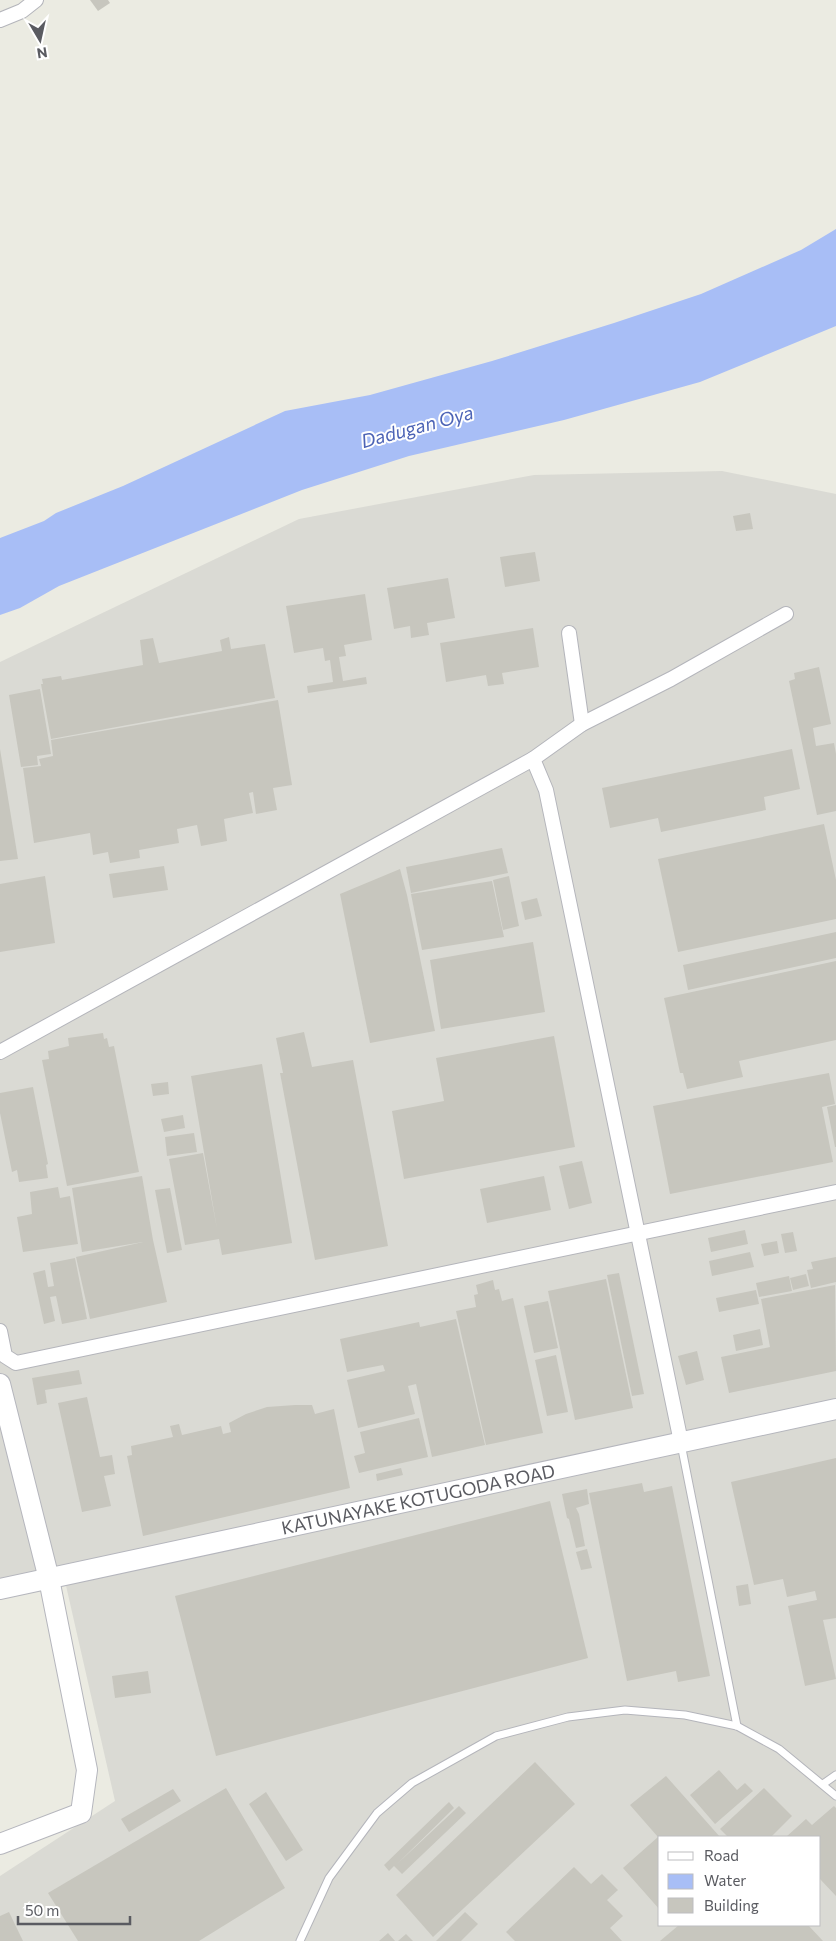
<svg xmlns="http://www.w3.org/2000/svg" width="836" height="1941" viewBox="0 0 836 1941" font-family="Commissioner,sans-serif">
<style>
.industrial{fill:#dadad4;fill-rule:evenodd}
.water{fill:#a8bef6}
.building{fill:#c7c6be}
.lines{fill:none;stroke-linecap:round;stroke-linejoin:round}
.lane-casing{stroke:#b4b5bb;stroke-width:9}
.street-casing{stroke:#b4b5bb;stroke-width:16}
.secondary-casing{stroke:#b5b6bd;stroke-width:22}
.lane{stroke:#fff;stroke-width:7}
.street{stroke:#fff;stroke-width:14}
.secondary{stroke:#fff;stroke-width:20}
.labels{text-anchor:middle;dominant-baseline:central;stroke-width:4;stroke-linejoin:round;paint-order:stroke}
.street-label{font-size:18px;fill:#5a5b61;stroke:#fff}
.water-label{font-size:19px;font-style:italic;fill:#4d64b6;stroke:#fff}
</style>
<rect width="100%" height="100%" fill="#ebebe2"/>
<!-- industrial -->
<path class="industrial" d="M722,471L836,494V1941H0V1876L115,1801L62,1568L0,1580V662L299,519L534,475ZM660,1837H820V1925H660Z"/>
<!-- water -->
<polygon class="water" points="836,229 836,326 700,382 564,420 409,456 302,490 59,586 20,608 0,615 0,538 44,521 56,513 123,486 285,411 370,395 492,361 614,323 701,294 801,250"/>
<!-- building -->
<g class="building">
<polygon points="90,0 108,0 110,3 98,11"/>
<polygon points="750,513 753,529 736,531 733,516"/>
<polygon points="535,552 540,581 505,587 500,557"/>
<polygon points="448,578 455,618 427,623 429,635 411,638 410,626 394,629 387,588"/>
<polygon points="365,594 372,640 344,645 346,656 339,657 343,681 366,677 367,684 308,693 307,686 333,682 330,660 325,661 323,648 294,653 286,606"/>
<polygon points="533,628 539,667 502,673 504,684 488,686 486,675 446,682 440,643"/>
<polygon points="229,637 231,649 265,644 275,698 51,739 41,684 43,684 42,679 61,676 62,680 143,665 140,640 153,638 159,663 222,651 220,640"/>
<polygon points="819,667 831,724 813,728 816,746 834,743 836,754 836,811 817,815 789,681 795,679 794,673"/>
<polygon points="40,689 51,754 37,756 38,765 21,767 9,695"/>
<polygon points="278,700 292,785 273,788 277,810 256,814 253,792 249,793 253,813 224,819 227,841 201,846 197,825 177,829 179,843 139,850 140,858 110,863 108,852 93,855 90,833 34,843 23,768 41,766 39,759 53,756 51,740"/>
<polygon points="0,749 18,859 0,861"/>
<polygon points="792,749 800,789 764,797 766,810 661,832 658,818 610,828 602,788"/>
<polygon points="824,824 836,880 836,919 678,952 658,859"/>
<polygon points="502,848 508,873 411,893 406,867"/>
<polygon points="164,866 168,890 113,898 109,874"/>
<polygon points="400,869 407,895 435,1031 370,1043 340,894"/>
<polygon points="45,876 55,943 0,952 0,884"/>
<polygon points="509,876 519,926 503,930 493,880"/>
<polygon points="492,881 504,937 422,950 411,894"/>
<polygon points="537,898 542,916 525,920 521,902"/>
<polygon points="836,932 836,958 688,990 683,965"/>
<polygon points="533,942 545,1012 441,1029 430,960"/>
<polygon points="836,961 836,1040 739,1061 743,1077 687,1089 683,1073 680,1073 664,998"/>
<polygon points="304,1032 312,1067 353,1060 388,1246 315,1260 280,1073 283,1073 276,1038"/>
<polygon points="103,1033 104,1039 107,1038 109,1047 114,1046 139,1172 67,1186 42,1060 49,1059 48,1051 69,1046 68,1038"/>
<polygon points="554,1036 575,1147 404,1179 392,1111 444,1101 436,1058"/>
<polygon points="262,1064 292,1243 222,1255 219,1239 185,1245 169,1159 203,1153 217,1229 191,1076"/>
<polygon points="829,1073 835,1104 822,1107 833,1162 670,1194 653,1106"/>
<polygon points="168,1082 169,1094 153,1096 151,1084"/>
<polygon points="33,1087 48,1164 46,1165 48,1178 19,1182 17,1170 12,1172 0,1113 0,1093"/>
<polygon points="836,1105 836,1147 835,1147 827,1107"/>
<polygon points="183,1115 185,1128 164,1132 161,1119"/>
<polygon points="194,1133 197,1152 167,1156 165,1137"/>
<polygon points="582,1161 592,1203 569,1209 559,1166"/>
<polygon points="142,1176 153,1240 167,1302 90,1319 76,1257 143,1242 82,1252 72,1188"/>
<polygon points="544,1176 551,1210 487,1223 480,1189"/>
<polygon points="58,1187 60,1198 70,1196 78,1244 23,1252 17,1217 32,1214 30,1192"/>
<polygon points="170,1188 182,1250 167,1253 155,1190"/>
<polygon points="745,1230 748,1244 711,1252 708,1238"/>
<polygon points="793,1232 797,1251 785,1253 781,1234"/>
<polygon points="777,1241 779,1253 764,1256 761,1244"/>
<polygon points="750,1252 754,1267 712,1276 709,1261"/>
<polygon points="836,1257 836,1282 811,1288 807,1270 813,1269 811,1262"/>
<polygon points="75,1258 87,1319 62,1324 56,1296 50,1297 55,1321 44,1324 33,1273 45,1270 48,1287 54,1286 50,1263"/>
<polygon points="619,1273 644,1394 632,1396 607,1275"/>
<polygon points="806,1274 809,1286 793,1290 790,1278"/>
<polygon points="789,1276 792,1291 759,1297 756,1283"/>
<polygon points="606,1279 633,1408 575,1420 548,1291"/>
<polygon points="493,1280 495,1290 499,1289 502,1301 513,1298 543,1433 486,1445 456,1311 476,1307 474,1295 478,1294 476,1285"/>
<polygon points="835,1285 836,1371 729,1393 721,1357 770,1347 761,1299"/>
<polygon points="756,1290 759,1304 719,1312 716,1298"/>
<polygon points="548,1301 558,1348 534,1353 524,1306"/>
<polygon points="456,1319 485,1445 432,1457 416,1384 408,1386 415,1414 358,1428 347,1380 385,1371 383,1365 347,1372 340,1339 419,1322 420,1327"/>
<polygon points="760,1329 763,1345 736,1351 733,1335"/>
<polygon points="697,1351 704,1380 686,1385 678,1356"/>
<polygon points="556,1355 568,1412 547,1416 535,1360"/>
<polygon points="79,1370 82,1384 45,1390 47,1403 37,1405 32,1378"/>
<polygon points="87,1397 100,1457 112,1455 115,1474 104,1476 111,1506 82,1512 58,1403"/>
<polygon points="295,1405 312,1405 315,1414 334,1409 350,1488 143,1536 127,1456 132,1455 131,1446 173,1437 170,1426 179,1424 182,1435 221,1426 223,1434 231,1432 229,1423 246,1414 267,1407"/>
<polygon points="419,1418 428,1457 359,1473 354,1456 365,1453 360,1432"/>
<polygon points="836,1458 836,1618 823,1620 836,1679 805,1686 788,1606 817,1600 815,1591 787,1597 783,1579 754,1585 731,1482"/>
<polygon points="401,1468 403,1475 377,1481 376,1474"/>
<polygon points="642,1483 644,1492 672,1486 710,1676 678,1682 676,1671 627,1681 589,1493"/>
<polygon points="587,1489 589,1504 576,1508 579,1514 585,1546 576,1548 569,1519 567,1518 562,1494"/>
<polygon points="550,1501 588,1658 216,1756 175,1596"/>
<polygon points="587,1549 592,1568 581,1570 576,1552"/>
<polygon points="748,1584 751,1604 739,1606 736,1586"/>
<polygon points="148,1671 151,1693 115,1698 112,1676"/>
<polygon points="535,1762 575,1804 433,1937 396,1895"/>
<polygon points="719,1770 737,1790 745,1783 753,1791 715,1824 690,1795"/>
<polygon points="666,1776 720,1837 660,1837 660,1910 623,1868 658,1837 630,1805"/>
<polygon points="226,1788 285,1888 199,1941 78,1941 48,1893"/>
<polygon points="764,1788 792,1816 771,1837 728,1837 720,1829"/>
<polygon points="173,1789 181,1801 129,1832 121,1819"/>
<polygon points="266,1792 303,1850 286,1861 249,1804"/>
<polygon points="449,1802 454,1808 397,1864 459,1806 466,1813 402,1874 394,1866 389,1871 384,1865"/>
<polygon points="834,1806 836,1808 836,1896 820,1879 820,1837 786,1837 806,1819 812,1825"/>
<polygon points="574,1867 591,1884 602,1874 618,1890 607,1900 623,1916 610,1928 622,1941 515,1941 506,1932"/>
<polygon points="9,1912 23,1941 0,1941 0,1916"/>
<polygon points="465,1912 478,1924 461,1941 436,1941"/>
<polygon points="679,1925 808,1925 823,1941 660,1941"/>
<polygon points="388,1933 395,1941 379,1941"/>
<polygon points="406,1934 413,1941 398,1941"/>
</g>
<g class="lines">
<!-- lane casing -->
<g class="lane-casing">
<g id="lane">
<polyline points="681,1444 737,1726"/>
<polyline points="823,1784 836,1775"/>
<polyline points="300,1941 329,1878 377,1813 412,1783 496,1736 568,1717 625,1710 685,1715 737,1726 779,1749 836,1796"/>
</g>
</g>
<!-- street casing -->
<g class="street-casing">
<g id="street">
<polyline points="0,20 22,11 36,0"/>
<polyline points="569,633 582,724"/>
<polyline points="533,759 582,724 671,679 786,614"/>
<polyline points="0,1052 533,759 546,790 681,1442"/>
<polyline points="0,1331 5,1356 16,1363 836,1192"/>
</g>
</g>
<!-- secondary casing -->
<g class="secondary-casing">
<g id="secondary">
<polyline points="0,1384 49,1579 87,1770 81,1813 0,1844"/>
<polyline points="0,1589 836,1409"/>
</g>
</g>
<!-- lane -->
<use href="#lane" class="lane"/>
<!-- street -->
<use href="#street" class="street"/>
<!-- secondary -->
<use href="#secondary" class="secondary"/>
</g>
<g class="labels">
<!-- street labels -->
<g class="street-label">
<text transform="translate(418 1499) rotate(-12)">KATUNAYAKE KOTUGODA ROAD</text>
</g>
<!-- water labels -->
<g class="water-label">
<text transform="translate(417 426) rotate(-15)">Dadugan Oya</text>
</g>
</g>
<!-- legend -->
<rect x="658" y="1836" width="162" height="90" fill="#ffffff" stroke="#bdbdc0"/>
<rect x="668" y="1852" width="25" height="8" fill="#ffffff" stroke="#bdbdc0"/>
<text x="704" y="1861" font-size="15" fill="#5a5b61">Road</text>
<rect x="668" y="1874" width="25" height="15" fill="#a8bef6" stroke="#bdbdc0"/>
<text x="704" y="1886" font-size="15" fill="#5a5b61">Water</text>
<rect x="668" y="1898" width="25" height="15" fill="#c7c6be" stroke="#bdbdc0"/>
<text x="704" y="1911" font-size="15" fill="#5a5b61">Building</text>
<!-- north arrow -->
<g transform="translate(40 40) rotate(171)" stroke="#ffffff" stroke-width="4" paint-order="stroke">
<path d="M0-4L9 19L0 12L-9 19Z" fill="#5a5b61"/>
<text y="-8" font-size="14" font-weight="bold" text-anchor="middle" fill="#5a5b61">N</text>
</g>
<!-- scale -->
<path d="M18 1916v8h112v-8" fill="none" stroke="#5a5b61" stroke-width="2.5"/>
<text x="25" y="1916" font-size="15" fill="#5a5b61" stroke="#ffffff" stroke-width="4" paint-order="stroke">50 m</text>
</svg>
